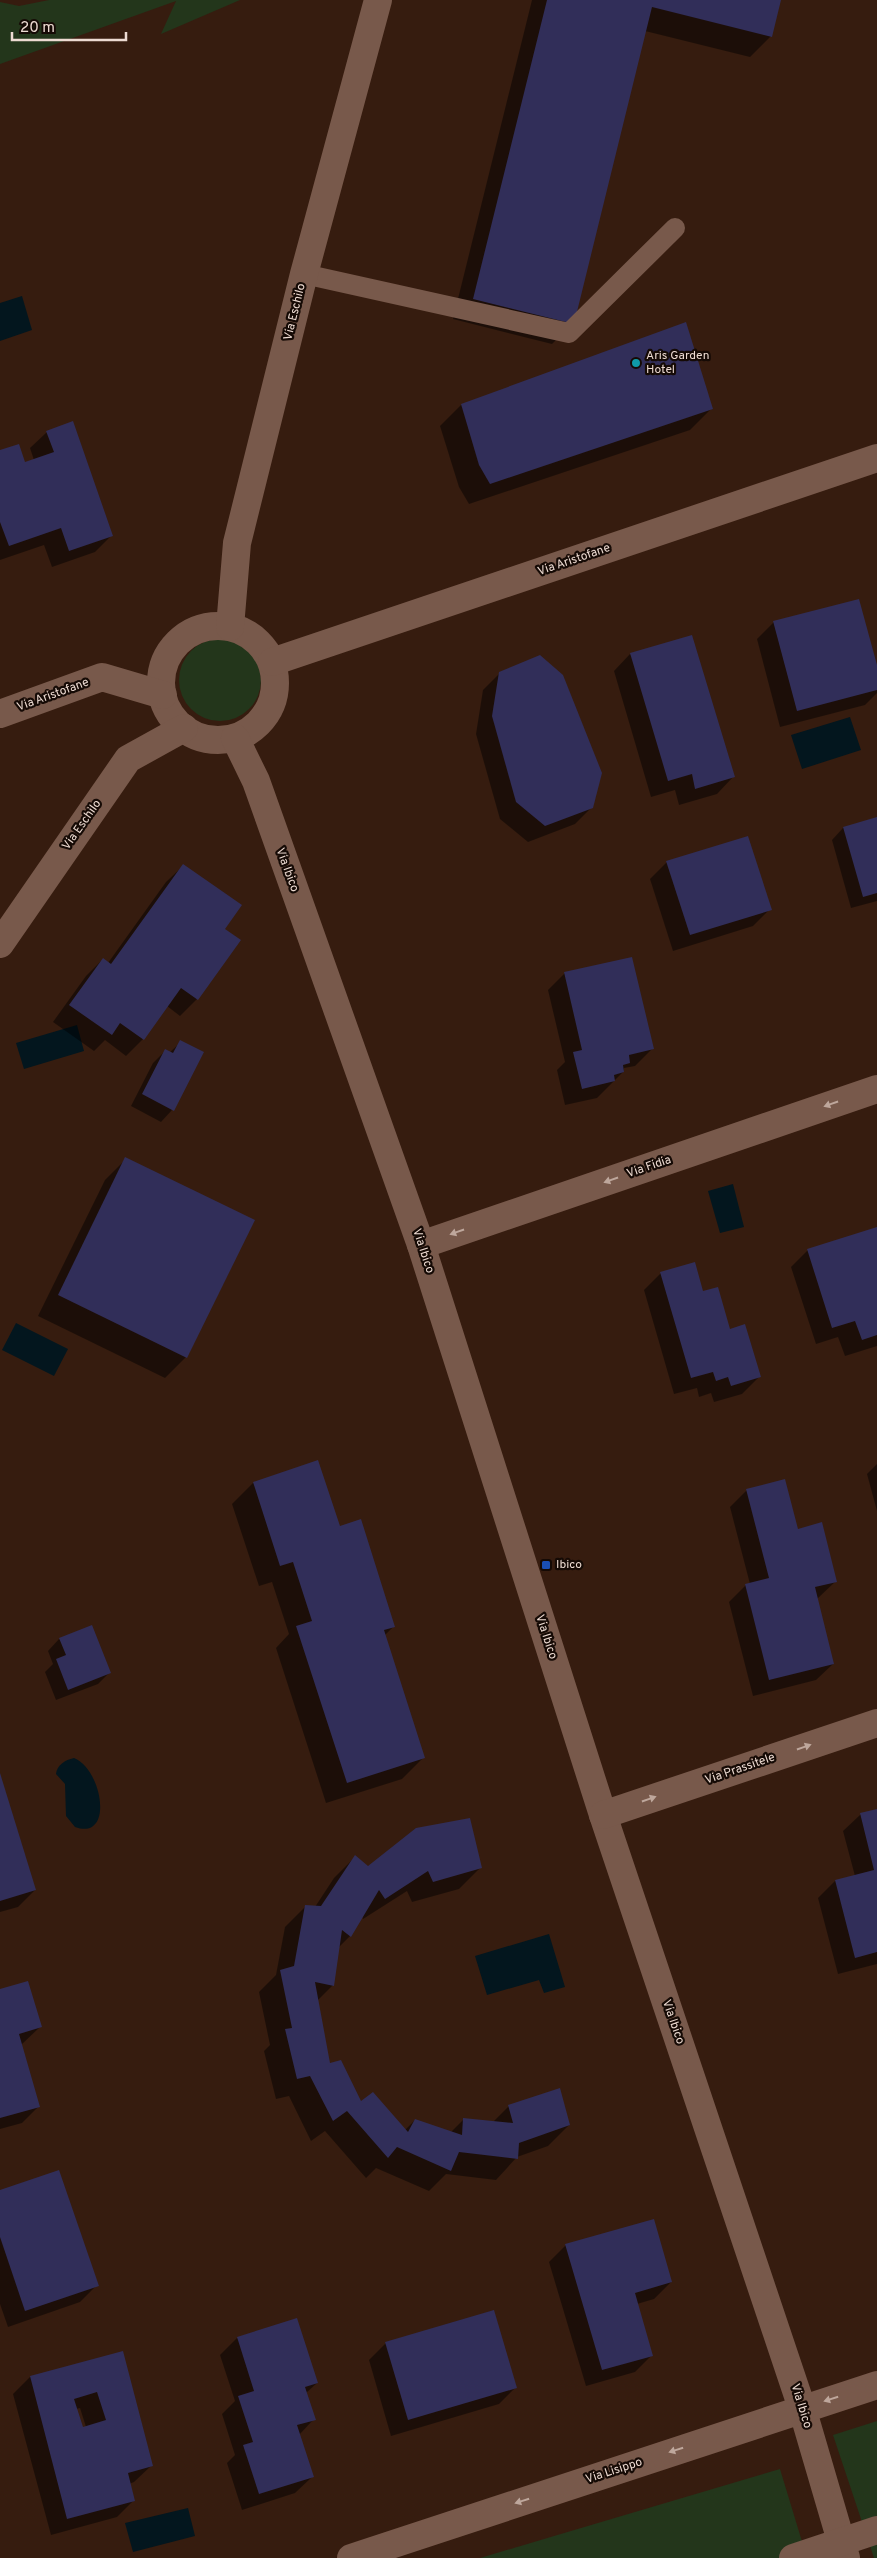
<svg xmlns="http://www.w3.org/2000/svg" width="877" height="2558" viewBox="0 0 877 2558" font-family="Overpass,sans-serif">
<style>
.green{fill:#23361b}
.water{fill:#03161e}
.shadow{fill:#0007;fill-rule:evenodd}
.building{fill:#312e59;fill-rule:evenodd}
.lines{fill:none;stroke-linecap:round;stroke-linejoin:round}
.lane{stroke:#78594b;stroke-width:20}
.street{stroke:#78594b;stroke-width:28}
.secondary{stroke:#78594b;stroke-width:28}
.oneway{fill:#bea79c}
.culture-dot{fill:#0f9aa8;stroke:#150a05;stroke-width:2}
.transit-dot{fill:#1a4fb4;stroke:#150a05;stroke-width:2}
.labels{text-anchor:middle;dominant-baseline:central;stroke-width:4.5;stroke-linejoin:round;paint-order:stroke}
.street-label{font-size:12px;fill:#eddbd2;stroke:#150a05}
.poi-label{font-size:12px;fill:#eddbd2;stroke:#150a05;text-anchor:start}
</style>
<rect width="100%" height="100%" fill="#361c0f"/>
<!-- green -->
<g class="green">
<polygon points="49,0 240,0 161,34 176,1 0,64 0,2 19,6"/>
<circle cx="220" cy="680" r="41"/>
<polygon points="877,2421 877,2558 874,2558 833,2435"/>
<polygon points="780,2469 807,2558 480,2558"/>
</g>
<!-- water -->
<g class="water">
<polygon points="22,296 32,330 0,341 0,303"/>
<polygon points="850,717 861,750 802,769 791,735"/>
<polygon points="77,1025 84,1051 24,1069 16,1043"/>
<polygon points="733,1184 744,1227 720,1233 708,1191"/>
<polygon points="16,1323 68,1349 54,1376 2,1350"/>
<path d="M74,1758C103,1770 114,1841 75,1827L66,1816L65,1784L56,1774C57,1765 65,1760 74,1758Z"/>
<polygon points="549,1934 565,1987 544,1993 539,1980 487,1995 475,1956"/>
<polygon points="188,2508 195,2536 133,2552 125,2523"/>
</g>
<!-- shadow -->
<g class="shadow">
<polygon points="532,0 779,0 771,36 750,57 645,31 573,323 552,344 453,319"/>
<polygon points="461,405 711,409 690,430 469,504 459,487 440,426"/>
<polygon points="47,432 112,535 95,552 52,567 44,545 0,560 0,452 24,463 34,460 30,448"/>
<polygon points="774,622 877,670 877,693 865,705 780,727 757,639"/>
<polygon points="630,654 733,777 717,794 679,805 675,790 651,797 614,671"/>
<polygon points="500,673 592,807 575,824 528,842 500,819 476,734 483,690"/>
<polygon points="877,818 877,901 851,908 832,840 843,828"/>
<polygon points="667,862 770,909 753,926 673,951 650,879"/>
<polygon points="183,866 223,929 197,999 180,1016 167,1006 143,1039 126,1056 105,1040 94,1051 53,1022 86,976 103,959 108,963 166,882"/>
<polygon points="565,973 652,1049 635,1066 624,1068 623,1072 597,1098 565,1105 557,1070 565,1062 548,990"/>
<polygon points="181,1042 202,1053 172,1110 161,1122 131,1106 153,1063 165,1051 169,1053"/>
<polygon points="126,1159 186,1357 165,1378 38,1316 105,1180"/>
<polygon points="877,1228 877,1346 845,1356 838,1337 816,1344 791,1267 808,1250"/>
<polygon points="661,1273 702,1292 730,1330 759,1377 742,1394 714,1402 711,1393 699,1397 697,1388 674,1394 644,1290"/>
<polygon points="877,1464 877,1511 867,1474"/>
<polygon points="253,1483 339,1528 394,1626 384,1636 423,1758 402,1779 326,1803 276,1648 289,1634 272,1582 259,1586 232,1504"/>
<polygon points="747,1490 797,1530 836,1581 817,1599 833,1664 816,1680 753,1696 729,1602 746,1585 750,1584 730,1507"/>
<polygon points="59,1639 110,1672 98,1684 56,1700 45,1672 53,1664 48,1651"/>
<polygon points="0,1776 35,1890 18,1907 0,1912"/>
<polygon points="877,1810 877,1964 838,1974 818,1898 835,1881 855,1876 843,1831 860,1815"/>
<polygon points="355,1857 368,1868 480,1868 459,1889 412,1902 407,1891 363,1919 362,1916 350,1936 338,1948 333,1985 317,2001 329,2065 361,2103 405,2130 415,2120 451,2132 464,2119 493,2122 509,2106 569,2125 548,2146 517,2157 496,2180 446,2174 429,2191 376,2168 366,2178 325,2131 311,2141 289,2096 276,2099 264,2051 270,2045 259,1992 276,1975 285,1927 306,1906 315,1907 334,1878"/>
<polygon points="0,1990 40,2027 21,2045 39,2106 22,2123 0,2129"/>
<polygon points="0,2191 97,2285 80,2302 8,2327 0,2304"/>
<polygon points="566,2245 671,2282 654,2299 637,2304 652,2355 635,2372 586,2386 549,2262"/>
<polygon points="237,2338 317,2383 306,2393 314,2419 299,2435 312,2477 295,2493 242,2510 227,2463 235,2455 222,2414 235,2401 220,2355"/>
<polygon points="386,2343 516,2387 499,2404 391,2436 369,2360"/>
<path d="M122,2353L151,2466L134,2482L129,2484L134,2500L117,2517L51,2535L13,2394L30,2377ZM80,2408L86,2427L82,2428L76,2409Z"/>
</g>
<!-- building -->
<g class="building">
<polygon points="547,0 781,0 772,37 652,7 574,324 473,299"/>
<polygon points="686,322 713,409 490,484 479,465 461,404"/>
<polygon points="73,421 113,536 69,551 61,528 9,546 0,522 0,450 19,444 25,462 54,452 46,431"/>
<polygon points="859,599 877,665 877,690 797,711 773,621"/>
<polygon points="692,635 735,777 695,789 692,774 668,781 630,653"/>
<polygon points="540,655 563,675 602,773 593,808 545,826 516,802 492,716 499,672"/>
<polygon points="877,817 877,893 863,897 843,827"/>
<polygon points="748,836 772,910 690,935 666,861"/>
<polygon points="183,864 242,905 225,929 241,940 198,1000 181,988 144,1040 120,1023 112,1035 69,1005 103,958 111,964"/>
<polygon points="632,957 654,1049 629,1055 630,1063 623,1065 624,1072 614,1075 615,1081 582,1089 573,1052 582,1050 564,972"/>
<polygon points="180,1040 204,1052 174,1111 142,1094 165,1049 173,1053"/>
<polygon points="125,1157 255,1220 187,1358 58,1295"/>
<polygon points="877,1227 877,1335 862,1340 855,1321 832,1328 807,1249"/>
<polygon points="695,1262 703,1291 718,1287 730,1329 745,1324 761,1377 731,1386 728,1377 716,1381 713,1372 691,1378 660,1272"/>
<polygon points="318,1460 340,1526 361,1519 395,1627 384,1630 425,1758 347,1783 296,1626 312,1621 293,1562 280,1566 253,1482"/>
<polygon points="785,1479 798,1529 822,1522 837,1582 815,1587 834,1664 769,1680 745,1584 769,1578 746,1489"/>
<polygon points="92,1625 111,1673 68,1690 56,1659 66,1655 59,1638"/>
<polygon points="0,1773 36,1890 0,1901"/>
<polygon points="877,1809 877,1952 855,1958 835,1880 874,1870 860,1813"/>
<polygon points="470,1818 482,1868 433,1882 428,1871 385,1899 379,1890 351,1937 342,1930 334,1986 315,1982 330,2063 341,2060 361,2101 373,2092 408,2132 415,2119 462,2135 463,2118 513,2123 508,2105 560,2088 570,2125 519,2143 518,2159 459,2152 451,2171 397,2147 388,2158 347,2111 333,2121 310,2076 297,2079 285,2029 292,2028 280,1970 294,1966 305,1905 321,1906 355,1855 368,1866 416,1828"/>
<polygon points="28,1981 42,2027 19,2034 40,2107 0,2118 0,1989"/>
<polygon points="59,2170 99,2286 25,2311 0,2237 0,2190"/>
<polygon points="654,2219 672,2282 635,2293 653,2356 602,2370 565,2244"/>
<polygon points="494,2310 517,2388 408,2420 385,2342"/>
<polygon points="297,2318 318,2383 305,2387 316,2420 297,2425 314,2477 259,2494 243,2445 253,2442 238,2396 254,2391 237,2337"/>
<path d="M123,2351L153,2466L128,2473L135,2501L67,2519L30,2376ZM97,2392L106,2420L83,2427L74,2399Z"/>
</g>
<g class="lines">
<!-- lane -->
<polyline class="lane" points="304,274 569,333 675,228"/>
<!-- street -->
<g class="street">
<circle cx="218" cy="683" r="57"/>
<polyline points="230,627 237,543 304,274 378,0"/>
<polyline points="272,662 877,458"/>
<polyline points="0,714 102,677 163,695"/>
<polyline points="235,738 256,781 421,1245 603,1815 802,2408 846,2558"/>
<polyline points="0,944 128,759 184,728"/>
<polyline points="421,1245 877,1089"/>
<polyline points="603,1815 877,1723"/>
<polyline points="793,2558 877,2530"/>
</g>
<!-- secondary -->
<polyline class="secondary" points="351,2558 877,2385"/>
</g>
<!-- one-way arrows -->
<defs><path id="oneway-solid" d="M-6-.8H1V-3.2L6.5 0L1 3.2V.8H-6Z" transform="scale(1.25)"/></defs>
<g class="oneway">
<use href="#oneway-solid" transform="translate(831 1104) rotate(161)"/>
<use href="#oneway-solid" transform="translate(611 1180) rotate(161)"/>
<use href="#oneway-solid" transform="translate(457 1232) rotate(161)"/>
<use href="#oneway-solid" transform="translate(804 1747) rotate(-19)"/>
<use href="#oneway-solid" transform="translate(649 1799) rotate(-19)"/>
<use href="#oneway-solid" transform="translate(831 2399) rotate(163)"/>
<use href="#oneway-solid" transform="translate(676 2450) rotate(162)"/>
<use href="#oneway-solid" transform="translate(522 2501) rotate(162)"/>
</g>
<!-- markers -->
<circle class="culture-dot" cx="636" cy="363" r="5"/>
<rect class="transit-dot" x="541" y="1560" width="10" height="10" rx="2.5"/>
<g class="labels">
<!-- street labels -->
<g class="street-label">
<text transform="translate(295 312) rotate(-76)">Via Eschilo</text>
<text transform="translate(574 560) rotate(-19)">Via Aristofane</text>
<text transform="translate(53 695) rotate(-20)">Via Aristofane</text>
<text transform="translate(82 825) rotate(-55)">Via Eschilo</text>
<text transform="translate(287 870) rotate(70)">Via Ibico</text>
<text transform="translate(649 1167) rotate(-19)">Via Fidia</text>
<text transform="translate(423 1251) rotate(72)">Via Ibico</text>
<text transform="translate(546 1637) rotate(72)">Via Ibico</text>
<text transform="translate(740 1769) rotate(-19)">Via Prassitele</text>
<text transform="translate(673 2022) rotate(71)">Via Ibico</text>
<text transform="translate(801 2406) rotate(73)">Via Ibico</text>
<text transform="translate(614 2471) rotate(-18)">Via Lisippo</text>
</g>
<!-- poi labels -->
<g class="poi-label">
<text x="646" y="356">Aris Garden<tspan x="646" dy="14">Hotel</tspan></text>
<text x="556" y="1565">Ibico</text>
</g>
</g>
<!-- scale -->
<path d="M12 32v8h114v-8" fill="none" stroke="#eddbd2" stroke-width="2.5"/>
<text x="20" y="32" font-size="15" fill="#eddbd2" stroke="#150a05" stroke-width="4" paint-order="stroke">20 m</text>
</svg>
